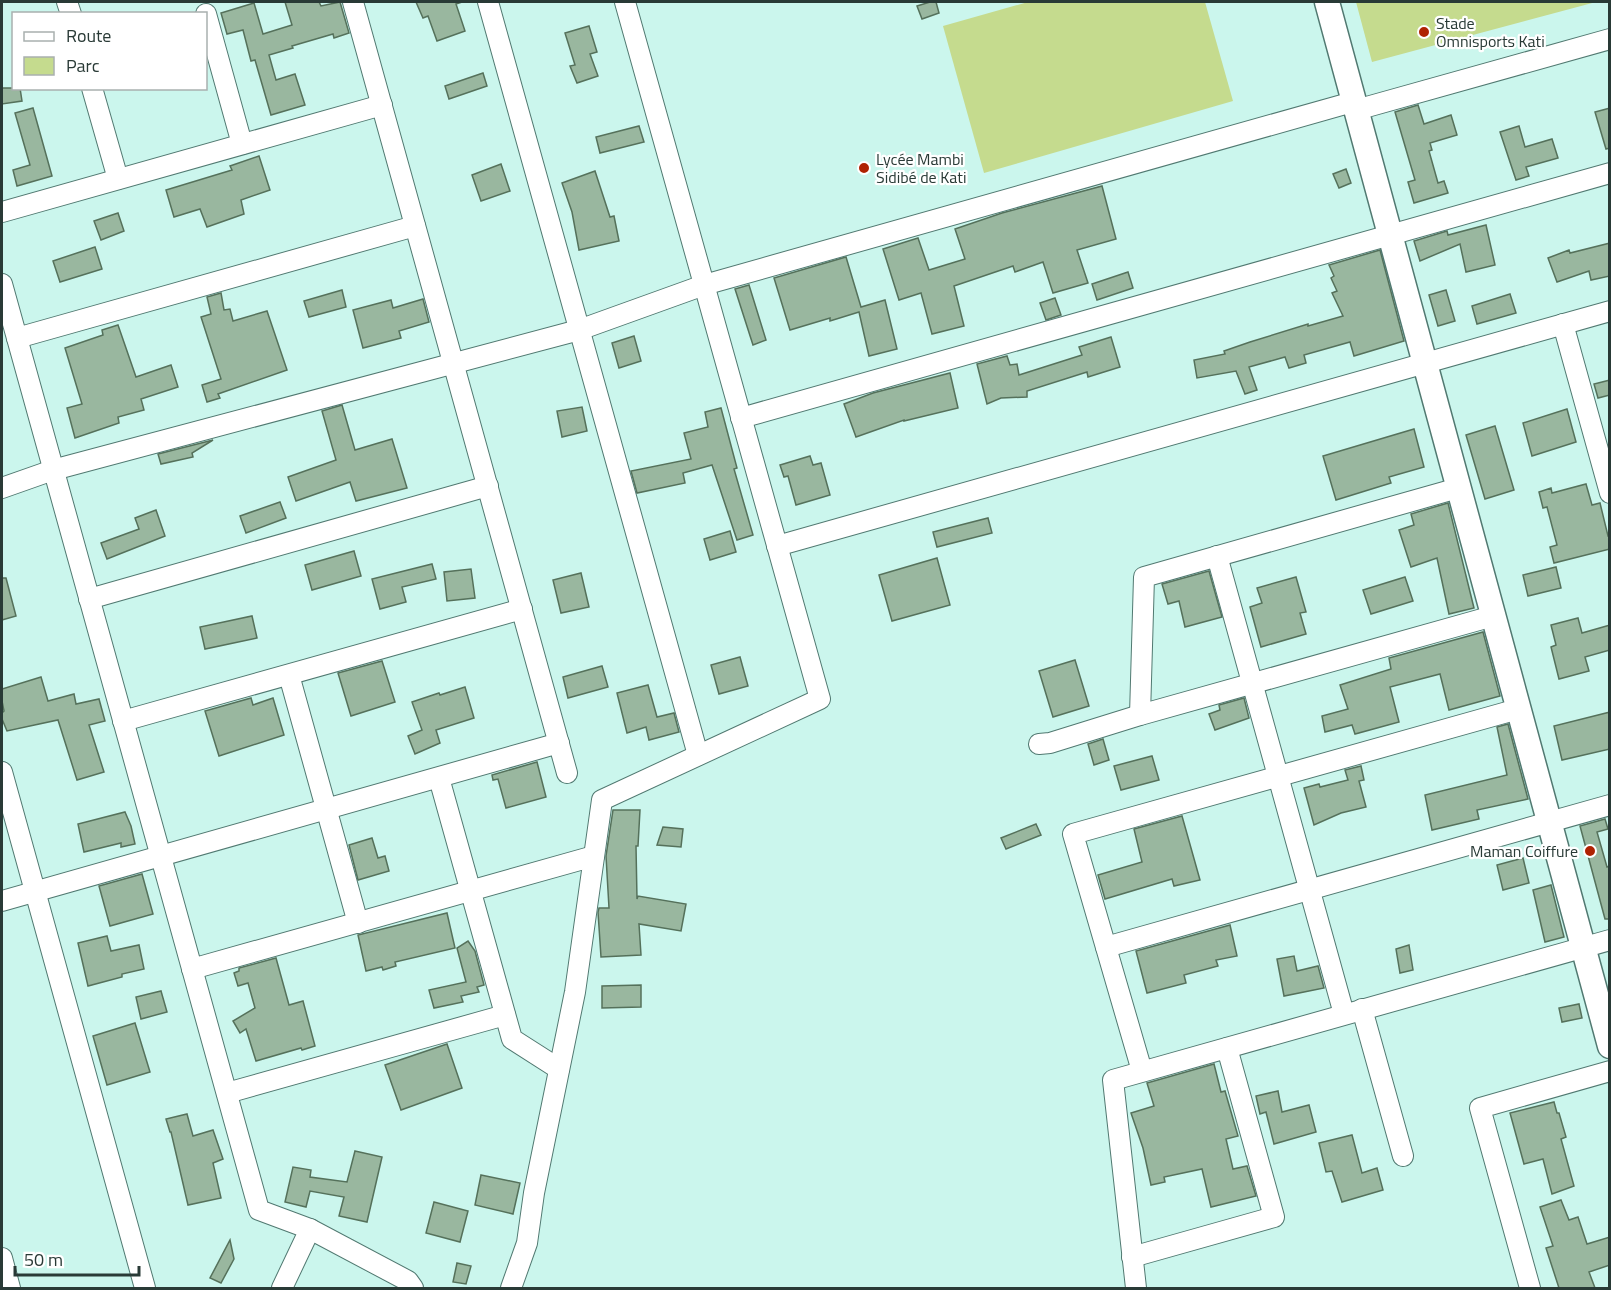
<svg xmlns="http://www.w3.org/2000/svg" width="1611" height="1290" viewBox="0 0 1611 1290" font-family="'Titillium Web',sans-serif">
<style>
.green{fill:#c5db8e}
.building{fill:#99b79f;stroke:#55715b;stroke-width:1.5}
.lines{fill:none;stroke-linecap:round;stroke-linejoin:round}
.minor-casing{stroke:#517971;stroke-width:22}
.tertiary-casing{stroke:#517971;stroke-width:27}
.minor{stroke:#fff;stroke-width:20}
.tertiary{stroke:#fff;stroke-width:24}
.poi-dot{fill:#af2202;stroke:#fff;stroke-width:2}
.labels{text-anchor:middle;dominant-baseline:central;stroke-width:4.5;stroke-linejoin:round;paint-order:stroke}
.poi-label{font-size:16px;fill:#293a36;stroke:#fff;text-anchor:start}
</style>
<rect width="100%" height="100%" fill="#cbf6ed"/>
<!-- green -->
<g class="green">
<polygon points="1028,2 1205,2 1233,101 984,173 943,26"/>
<polygon points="1356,2 1596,2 1372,62"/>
</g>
<!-- building -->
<g class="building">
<polygon points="285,2 319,2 321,6 340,2 349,33 334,38 333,34 292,46 293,48 269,55 276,80 295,74 305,105 271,115 255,60 251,61 243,30 227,34 221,13 254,3 263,34 292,25"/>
<polygon points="416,2 462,2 456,4 465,31 437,41 428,16 423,18"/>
<polygon points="930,2 936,2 939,13 922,19 917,6"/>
<polygon points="589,26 597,52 590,54 598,76 577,83 570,66 575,65 565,33"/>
<polygon points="483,73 487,86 449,99 445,86"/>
<polygon points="2,88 20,88 22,101 2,104"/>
<polygon points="1418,105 1424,124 1451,115 1457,135 1430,143 1432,150 1429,151 1438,183 1444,181 1448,193 1414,203 1408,182 1415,180 1395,112"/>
<polygon points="33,108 52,176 17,186 13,170 30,165 15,113"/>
<polygon points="1610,108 1610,148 1606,149 1595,112"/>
<polygon points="639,126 644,142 600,153 596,137"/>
<polygon points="1519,126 1525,147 1552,139 1558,158 1526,167 1529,176 1516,180 1500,132"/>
<polygon points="259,156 270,190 241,200 244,214 207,227 200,209 174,217 166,190 232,170 230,166"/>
<polygon points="501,164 510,191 481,201 472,175"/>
<polygon points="1346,169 1351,183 1339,188 1333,174"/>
<polygon points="595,171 610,217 614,216 619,241 579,250 572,212 562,183"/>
<polygon points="1102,186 1116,239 1077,250 1088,283 1053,293 1043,262 1015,272 1013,266 954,286 964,326 932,334 921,293 899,300 883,249 918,238 929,270 965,259 955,229 1002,213"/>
<polygon points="118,213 124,231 101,240 94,221"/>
<polygon points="1486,225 1495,265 1466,272 1460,244 1420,261 1414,241 1447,231 1448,235"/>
<polygon points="1610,243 1610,276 1591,280 1589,271 1557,282 1548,258 1569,250 1570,253"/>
<polygon points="95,247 102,269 60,282 53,261"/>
<polygon points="1380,250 1404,341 1354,356 1350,342 1304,355 1306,363 1289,368 1285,357 1249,367 1257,390 1245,394 1236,371 1197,378 1194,360 1225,354 1224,351 1250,342 1308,324 1308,326 1343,316 1332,293 1337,291 1331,278 1334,276 1329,265"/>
<polygon points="846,257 861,307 885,300 897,349 869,356 859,312 830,321 830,318 790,330 774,278"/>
<polygon points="1128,272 1133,288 1097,300 1092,284"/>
<polygon points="749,285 766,340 753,345 735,289"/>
<polygon points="342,290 346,307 309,317 304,301"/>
<polygon points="1446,290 1455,321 1438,326 1429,295"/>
<polygon points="221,293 224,310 230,309 233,321 267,311 287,370 218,394 220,398 207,402 202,385 221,379 201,317 211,314 207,297"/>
<polygon points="1510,294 1516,313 1477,324 1472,306"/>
<polygon points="1055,298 1061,315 1046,320 1040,303"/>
<polygon points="423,299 429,322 399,331 401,338 363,348 353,310 391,300 393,308"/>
<polygon points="118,325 136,377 171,365 178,387 141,399 144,410 118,417 119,423 75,438 67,408 82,404 65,348 103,335 102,330"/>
<polygon points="634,336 641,361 619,368 612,343"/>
<polygon points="1111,337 1120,367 1088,377 1087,372 1027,391 1027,397 1001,398 987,404 977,364 1007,356 1010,365 1017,364 1019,375 1082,355 1079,347"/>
<polygon points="950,373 958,408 904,421 904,420 856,437 844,404 873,393"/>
<polygon points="1610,380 1610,395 1598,398 1594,384"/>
<polygon points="342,405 355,450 392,439 407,488 356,501 350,482 296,501 288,477 336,460 322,411"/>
<polygon points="582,407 587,431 562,437 557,411"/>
<polygon points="721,408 737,468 734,469 753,535 737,540 712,465 683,473 685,483 637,493 631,471 691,459 684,433 708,427 705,412"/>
<polygon points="1567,409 1576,442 1532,456 1523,423"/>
<polygon points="1495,426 1514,490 1485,499 1466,435"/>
<polygon points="1414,429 1424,467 1389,477 1391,483 1336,500 1323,456"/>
<polygon points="213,440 192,453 193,457 161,464 158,454"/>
<polygon points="810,456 813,465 821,463 830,495 796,505 788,476 784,477 780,465"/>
<polygon points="1586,484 1592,505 1600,503 1608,536 1610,535 1610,549 1554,563 1550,547 1557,545 1547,507 1543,508 1539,492 1551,488 1552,493"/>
<polygon points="280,502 286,518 246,533 240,516"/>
<polygon points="1448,503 1474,608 1449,614 1437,558 1411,567 1399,530 1414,525 1411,514"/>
<polygon points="156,510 165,536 107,559 101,543 139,529 135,518"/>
<polygon points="988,518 992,533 937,547 933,532"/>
<polygon points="730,531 736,552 710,560 704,539"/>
<polygon points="354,551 361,576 312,590 305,565"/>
<polygon points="937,558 950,605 892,621 879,575"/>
<polygon points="432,564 436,579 402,587 406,602 380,609 372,579"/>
<polygon points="1556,567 1561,588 1528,596 1523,575"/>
<polygon points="471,569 475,598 447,601 444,572"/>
<polygon points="1209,571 1222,617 1185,627 1179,601 1168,604 1162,584"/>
<polygon points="581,573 589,607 561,613 553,580"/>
<polygon points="1296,577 1306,612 1300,613 1306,634 1261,647 1250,607 1262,603 1257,588"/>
<polygon points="1405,577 1413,601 1371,614 1363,590"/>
<polygon points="2,578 6,578 16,616 2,620"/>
<polygon points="252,616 257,638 205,649 200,627"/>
<polygon points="1578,618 1582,633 1610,625 1610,650 1585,657 1589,671 1559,679 1551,647 1556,645 1551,625"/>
<polygon points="1483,632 1500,696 1449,710 1440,674 1390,687 1399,722 1355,734 1352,725 1325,732 1322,716 1348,709 1340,685 1391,669 1389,658"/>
<polygon points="740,657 748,686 719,694 711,665"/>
<polygon points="1075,660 1089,706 1053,717 1039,671"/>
<polygon points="382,661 395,702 351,716 338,673"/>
<polygon points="602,666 608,687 568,698 563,677"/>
<polygon points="41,677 48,701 74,694 76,704 99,699 105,721 89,725 104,772 77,780 58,720 7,731 2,719 2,713 4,711 2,701 2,689"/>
<polygon points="648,685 657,717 674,713 679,732 649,740 646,727 627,733 617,693"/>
<polygon points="465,687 474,718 436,730 440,743 415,754 408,736 422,730 412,702 439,693 440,695"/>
<polygon points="251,698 253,705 273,698 284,735 219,756 205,711"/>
<polygon points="1244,698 1249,718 1215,730 1209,714 1220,710 1219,705"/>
<polygon points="1610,712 1610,749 1562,760 1554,726"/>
<polygon points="1508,724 1528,799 1477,810 1479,819 1432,830 1425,795 1507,775 1497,727"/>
<polygon points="1103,739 1109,760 1094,765 1088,744"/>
<polygon points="1152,756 1159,780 1121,790 1114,766"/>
<polygon points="537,762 546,797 506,808 498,779 493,780 492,775"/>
<polygon points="1361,766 1364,780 1359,781 1366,807 1341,813 1314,825 1304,788 1319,784 1320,787 1348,780 1345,770"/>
<polygon points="613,810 640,810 638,846 636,846 637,899 638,896 686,904 681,931 639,924 641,955 601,957 598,912 599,908 609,908 606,856"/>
<polygon points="125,812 131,826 135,844 121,847 121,843 84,852 78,824"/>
<polygon points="1182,816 1200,880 1174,886 1172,879 1105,899 1098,875 1142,862 1134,829"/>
<polygon points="1605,819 1608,829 1597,832 1607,867 1610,866 1610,919 1605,919 1580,826"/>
<polygon points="1036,824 1041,835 1006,849 1001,838"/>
<polygon points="663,827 683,829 681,847 657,845"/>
<polygon points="372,838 378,858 385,856 389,871 358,880 349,845"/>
<polygon points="1523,858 1529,883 1503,890 1497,865"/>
<polygon points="142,874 153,914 110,926 99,886"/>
<polygon points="1551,885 1564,937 1545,942 1533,890"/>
<polygon points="447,913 455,948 395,962 396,966 383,970 382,967 366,971 358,935"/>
<polygon points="1230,925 1237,956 1216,960 1218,966 1184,975 1186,983 1147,993 1136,951"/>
<polygon points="107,936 111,951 139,945 144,969 122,974 122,977 88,986 78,943"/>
<polygon points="468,941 475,951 484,985 477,987 479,992 461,996 463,1002 434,1008 429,990 466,982 457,948"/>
<polygon points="1409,945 1413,970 1400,973 1396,949"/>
<polygon points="1294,956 1297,971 1318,966 1324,988 1284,996 1277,959"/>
<polygon points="276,958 289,1005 303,1001 315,1046 302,1050 301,1048 256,1061 246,1029 240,1033 233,1021 255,1008 248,983 238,986 234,973 239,971 239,968"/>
<polygon points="641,985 641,1007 602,1008 602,986"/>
<polygon points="161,991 167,1012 141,1019 136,997"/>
<polygon points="1579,1004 1582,1018 1562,1022 1559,1008"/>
<polygon points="135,1023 150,1072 107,1085 93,1036"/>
<polygon points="447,1044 462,1088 401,1110 385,1065"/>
<polygon points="1214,1064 1221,1092 1225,1091 1238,1136 1226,1139 1233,1169 1247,1166 1256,1196 1211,1207 1202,1169 1164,1177 1165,1182 1151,1185 1143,1148 1131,1113 1154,1106 1147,1083"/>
<polygon points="1278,1091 1282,1112 1309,1105 1316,1132 1274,1144 1266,1112 1260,1114 1256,1096"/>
<polygon points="1554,1102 1557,1113 1559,1113 1566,1137 1561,1139 1574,1186 1552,1194 1543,1159 1524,1164 1510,1113"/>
<polygon points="187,1114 193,1136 213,1130 223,1159 213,1163 221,1198 188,1205 171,1132 170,1132 166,1119"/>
<polygon points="1352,1135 1362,1173 1377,1168 1383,1190 1342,1202 1332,1171 1326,1172 1319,1143"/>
<polygon points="355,1151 382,1157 367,1222 339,1216 344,1197 310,1191 306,1207 285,1202 293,1167 311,1170 310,1177 347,1182"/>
<polygon points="481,1175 520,1183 513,1214 475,1205"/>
<polygon points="1561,1200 1569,1220 1578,1217 1587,1244 1610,1237 1610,1265 1589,1272 1595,1288 1559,1288 1546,1248 1553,1246 1540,1207"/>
<polygon points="434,1202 468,1211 460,1242 426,1233"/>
<polygon points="230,1240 234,1259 221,1283 210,1278"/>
<polygon points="457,1263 471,1266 466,1284 453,1282"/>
</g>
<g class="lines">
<!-- minor casing -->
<g class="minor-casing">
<g id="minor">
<polyline points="67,2 71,14"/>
<polyline points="353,2 567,773"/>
<polyline points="488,2 698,755"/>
<polyline points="206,14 242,144"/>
<polyline points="92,88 118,179"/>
<polyline points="2,212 382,105"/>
<polyline points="2,284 259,1210 310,1229 408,1281 413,1288"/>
<polyline points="1563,324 1610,493"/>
<polyline points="17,338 415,226"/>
<polyline points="741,418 1610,173"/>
<polyline points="2,488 53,470 579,330 704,285 1349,103 1356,110 1610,39"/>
<polyline points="777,546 1610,311"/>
<polyline points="1217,556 1344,1014"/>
<polyline points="89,599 488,486"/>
<polyline points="289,675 358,923"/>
<polyline points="1140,715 1144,577 1458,488"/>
<polyline points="123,721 522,609"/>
<polyline points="1039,744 1050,743 1140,715 1493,616"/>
<polyline points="2,772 145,1288"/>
<polyline points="439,778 512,1039 559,1069"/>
<polyline points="2,901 559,743"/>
<polyline points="1106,947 1610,805"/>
<polyline points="192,969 594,856"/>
<polyline points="1362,1009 1403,1156"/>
<polyline points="1142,1071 1073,834 1518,709"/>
<polyline points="227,1093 505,1015"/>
<polyline points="1132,1257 1274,1217 1227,1048"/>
<polyline points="2,1258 10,1288"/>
<polyline points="282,1288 310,1229"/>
<polyline points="511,1288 527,1243 534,1193 575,992 602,800 820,699 625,2"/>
<polyline points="1136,1288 1113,1080 1610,940"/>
<polyline points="1530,1288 1480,1108 1610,1071"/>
</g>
</g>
<!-- tertiary casing -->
<g class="tertiary-casing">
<polyline id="tertiary" points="1327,2 1610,1046"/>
</g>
<!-- minor -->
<use href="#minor" class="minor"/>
<!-- tertiary -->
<use href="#tertiary" class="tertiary"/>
</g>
<!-- markers -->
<g class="poi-dot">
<circle cx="1424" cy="32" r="6"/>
<circle cx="864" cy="168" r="6"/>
<circle cx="1590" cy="851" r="6"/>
</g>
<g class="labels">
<!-- poi labels -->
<g class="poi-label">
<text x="1436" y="23">Stade<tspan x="1436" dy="18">Omnisports Kati</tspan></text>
<text x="876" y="159">Lycée Mambi<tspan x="876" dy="18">Sidibé de Kati</tspan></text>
<text x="1578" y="851" text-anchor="end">Maman Coiffure</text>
</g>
</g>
<!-- border -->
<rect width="1611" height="1290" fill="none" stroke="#293a36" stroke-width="6"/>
<!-- legend -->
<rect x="12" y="12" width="195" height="78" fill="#ffffff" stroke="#a9b0af" stroke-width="1.5"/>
<rect x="24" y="32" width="30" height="9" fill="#ffffff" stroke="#a9b0af" stroke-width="1.5"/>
<text x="66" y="42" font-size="18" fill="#293a36">Route</text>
<rect x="24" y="57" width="30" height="18" fill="#c5db8e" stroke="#a9b0af" stroke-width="1.5"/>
<text x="66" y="72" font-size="18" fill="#293a36">Parc</text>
<!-- scale -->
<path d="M15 1266v9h124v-9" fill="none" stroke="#293a36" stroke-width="3"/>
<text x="24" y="1266" font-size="18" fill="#293a36" stroke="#ffffff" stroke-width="4.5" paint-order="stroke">50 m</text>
</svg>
